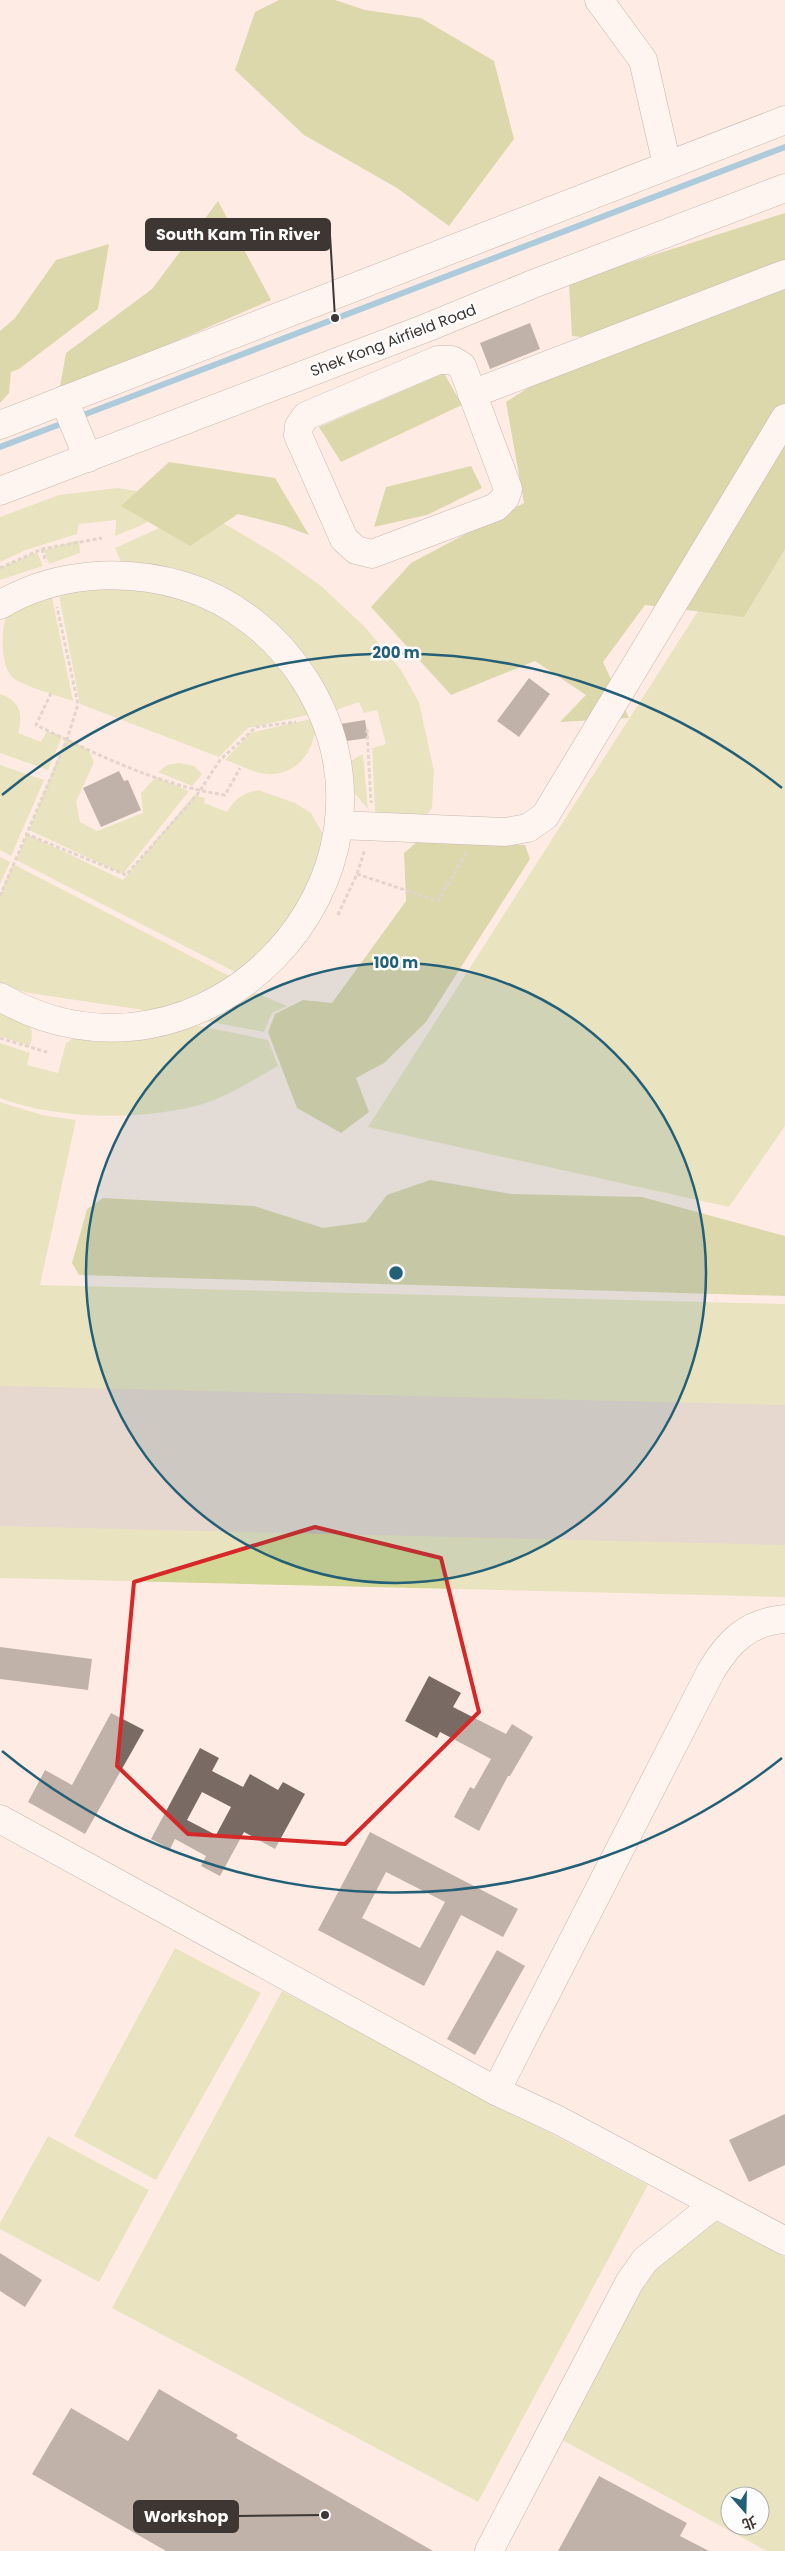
<svg xmlns="http://www.w3.org/2000/svg" width="785" height="2551" viewBox="0 0 785 2551" font-family="Poppins,'Noto Sans TC',sans-serif">
<style>
.green{fill:#d3d796;fill-rule:evenodd}
.forest{fill:#b7bc68}
.lines{fill:none;stroke-linecap:round;stroke-linejoin:round}
.stream{stroke:#4fa3d3;stroke-width:6}
.runway{stroke:#cbbcb5;stroke-width:140}
.building{fill:#796a63;fill-rule:evenodd}
.minor-casing{stroke:#85756e;stroke-width:29}
.path{stroke:#c4b5af;stroke-width:3;stroke-dasharray:4 2.5;stroke-linecap:butt}
.minor{stroke:#fff;stroke-width:28}
.marked{fill:none;stroke:#d62828;stroke-width:4;stroke-linejoin:round}
.ring{fill:none;stroke:#235f77;stroke-width:2.5}
.labels{text-anchor:middle;dominant-baseline:central;stroke-width:5;stroke-linejoin:round;paint-order:stroke}
.street-label{font-size:15px;fill:#3d3633;stroke:#fdfdfd}
.centre{fill:#235f77;stroke:#fdfdfd;stroke-width:2.5}
.ring-label{font-size:15px;text-anchor:middle;font-weight:bold;fill:#235f77;stroke:#fdfdfd;stroke-width:5;stroke-linejoin:round;paint-order:stroke}
.leader{fill:none;stroke:#3d3633;stroke-width:2}
.callout-dot{fill:#3d3633;stroke:#fdfdfd;stroke-width:2}
.callout{fill:#3d3633;stroke:#3d3633;stroke-width:2}
.callout-label{font-size:16px;text-anchor:middle;font-weight:bold;fill:#fff}
</style>
<rect width="100%" height="100%" fill="#feece4"/>
<!-- green -->
<g class="green">
<polygon points="785,475 785,1126 729,1207 368,1127"/>
<polygon points="118,488 149,493 178,503 142,525 115,536 116,520 79,524 77,534 26,550 0,562 0,517 59,495"/>
<polygon points="186,516 225,524 279,556 321,586 365,627 401,670 419,702 434,771 432,808 423,820 384,818 375,812 372,748 386,744 377,710 364,713 359,702 333,711 298,653 121,562 115,548"/>
<polygon points="79,540 80,553 49,564 44,550"/>
<polygon points="37,552 43,566 0,580 0,568"/>
<polygon points="83,586 161,589 222,615 253,637 280,665 312,714 248,728 219,757 80,704 58,590"/>
<path d="M51,592L73,701C59,696 22,686 12,677C0,664 0,625 9,610C17,603 40,596 51,592Z"/>
<path d="M0,694C21,701 23,714 18,733L41,742L47,731L62,736L48,770L0,753Z"/>
<path d="M315,718C319,747 297,777 266,774C253,773 238,764 225,760L250,733Z"/>
<polygon points="66,738 88,749 94,762 76,802 80,822 97,831 143,813 141,793 156,777 189,791 123,874 29,830"/>
<polygon points="363,754 368,809 350,788 349,762"/>
<polygon points="179,763 194,766 202,774 192,786 158,772 167,765"/>
<polygon points="0,765 44,780 11,856 0,850"/>
<path d="M258,790L295,803L311,813L323,834V853L293,921L239,974L16,860L27,834L123,880L194,795L205,798L204,803L227,812C235,798 243,793 258,790Z"/>
<polygon points="0,857 10,862 0,884"/>
<polygon points="13,864 233,978 156,1012 29,993 0,985 0,895"/>
<polygon points="249,990 287,1006 272,1013 264,1032 195,1019"/>
<path d="M0,1003C20,1014 38,1020 30,1046L0,1036Z"/>
<path d="M180,1022L268,1040L278,1066C254,1079 229,1096 203,1104C145,1121 56,1120 0,1098V1043L30,1053L27,1065L58,1073L66,1043L81,1033Z"/>
<polygon points="0,1102 42,1115 76,1120 40,1285 785,1304 785,1415 0,1395"/>
<polygon points="0,1506 785,1526 785,1597 0,1578"/>
<polygon points="175,1948 261,1993 156,2180 74,2136"/>
<polygon points="282,1991 648,2185 478,2502 112,2308"/>
<polygon points="48,2136 149,2190 99,2282 0,2229 0,2223"/>
<path d="M708,2217L785,2257V2551H767L562,2440L655,2259ZM730,2496H760V2526H730Z"/>
</g>
<!-- forest -->
<g class="forest">
<polygon points="279,0 335,0 365,10 421,18 494,61 514,139 449,226 397,188 304,135 235,70 255,12"/>
<polygon points="218,201 271,300 59,392 66,353 152,289"/>
<polygon points="785,213 785,549 744,617 645,605 603,662 629,718 560,722 586,695 535,661 451,695 371,607 411,563 524,503 506,402 605,339 572,336 569,282"/>
<polygon points="109,244 98,309 19,369 11,372 9,393 0,403 0,331 15,318 56,260"/>
<polygon points="444,373 462,405 341,462 319,427"/>
<polygon points="169,462 275,478 309,535 285,526 238,514 190,546 121,506"/>
<polygon points="471,466 482,488 427,515 374,527 386,487"/>
<polygon points="418,841 525,845 530,859 426,1022 384,1063 356,1078 369,1112 341,1133 297,1108 268,1032 275,1014 303,1000 332,1003 406,901 404,853"/>
<polygon points="430,1180 511,1194 642,1197 785,1236 785,1296 79,1275 72,1263 87,1209 103,1198 254,1206 323,1228 366,1222 387,1195"/>
</g>
<g class="lines">
<!-- stream -->
<g class="stream">
<polyline points="78,417 785,147"/>
<polyline points="0,447 66,422"/>
</g>
<!-- runway -->
<polyline class="runway" points="0,1456 785,1475"/>
</g>
<!-- building -->
<g class="building">
<polygon points="530,323 540,349 490,369 480,343"/>
<polygon points="529,678 550,694 519,737 497,721"/>
<polygon points="365,720 368,738 347,741 340,724"/>
<polygon points="119,771 124,781 128,780 141,810 101,827 83,788"/>
<polygon points="0,1647 92,1659 88,1690 0,1679"/>
<polygon points="429,1676 461,1693 453,1707 506,1734 512,1724 533,1737 510,1776 508,1776 479,1831 454,1817 470,1787 474,1789 491,1759 440,1732 437,1738 405,1721"/>
<polygon points="111,1713 144,1730 85,1834 28,1802 45,1770 72,1785"/>
<path d="M200,1748L219,1758L212,1771L243,1787L250,1774L278,1790L283,1782L305,1794L275,1849L244,1832L220,1876L201,1866L206,1856L175,1839L170,1849L151,1839ZM202,1792L231,1807L216,1835L187,1820Z"/>
<path d="M370,1832L518,1909L503,1937L461,1915L424,1986L318,1930ZM386,1872L445,1902L420,1948L362,1918Z"/>
<polygon points="497,1950 525,1966 475,2055 447,2039"/>
<polygon points="785,2114 785,2165 749,2182 729,2140"/>
<polygon points="0,2253 42,2280 25,2307 0,2291"/>
<polygon points="159,2389 238,2435 236,2438 433,2551 166,2551 32,2474 71,2408 128,2441"/>
<polygon points="599,2476 687,2523 680,2536 709,2551 558,2551"/>
</g>
<g class="lines">
<!-- minor casing -->
<g class="minor-casing">
<g id="minor">
<polyline points="599,0 643,60 667,165"/>
<polygon points="438,360 452,360 462,366 508,489 505,498 496,507 372,554 356,550 344,539 298,435 299,426 306,416"/>
<polyline points="472,394 785,274"/>
<polyline points="64,400 88,458"/>
<polyline points="0,425 785,120"/>
<polyline points="0,491 426,328 533,284 785,188"/>
<path d="M0,605C55,572 123,568 184,586C234,601 277,636 305,680C429,878 201,1113 0,997"/>
<polyline points="339,825 505,832 528,828 545,816 785,418"/>
<polyline points="0,1819 496,2091 558,2120 785,2241"/>
<path d="M496,2091L711,1671C729,1641 748,1622 785,1619"/>
<polyline points="489,2551 629,2283 645,2260 715,2204"/>
</g>
</g>
<!-- path -->
<g class="path">
<polyline points="42,549 46,562"/>
<polyline points="0,568 42,549 102,538"/>
<path d="M51,693L36,725C98,755 158,785 225,795L240,768"/>
<polyline points="367,729 371,803"/>
<polyline points="26,834 126,875 197,795 220,760 256,727 296,722"/>
<polyline points="357,874 438,901 466,853"/>
<polyline points="0,896 67,740 78,704 57,607"/>
<polyline points="338,915 357,874 365,849"/>
<polyline points="0,1038 50,1053"/>
</g>
<!-- minor -->
<use href="#minor" class="minor"/>
</g>
<!-- marked area -->
<path d="M0 0H785V2551H0ZM315,1527L441,1558L479,1712L345,1844L188,1834L117,1766L134,1582Z" fill="#feece4" fill-opacity=".55" fill-rule="evenodd"/>
<path class="marked" d="M315,1527L441,1558L479,1712L345,1844L188,1834L117,1766L134,1582Z"/>
<!-- distance rings -->
<circle cx="396" cy="1273" r="310" fill="#235f77" fill-opacity=".12"/>
<g class="ring">
<circle cx="396" cy="1273" r="310"/>
<path d="M782 1758A620 620 0 0 1 2 1751M2 795A620 620 0 0 1 782 788"/>
</g>
<g class="labels">
<!-- street labels -->
<g class="street-label">
<text transform="translate(393 340) rotate(-21)">Shek Kong Airfield Road</text>
</g>
</g>
<circle cx="396" cy="1273" r="8" class="centre"/>
<g class="ring-label">
<text x="396" y="658">200 m</text>
<text x="396" y="968">100 m</text>
</g>
<!-- callouts -->
<path class="leader" d="M335 318L330 235M325 2515L238 2516"/>
<g class="callout-dot">
<circle cx="335" cy="318" r="5"/>
<circle cx="325" cy="2515" r="5"/>
</g>
<g class="callout">
<rect x="146" y="219" width="184" height="31" rx="5"/>
<rect x="134" y="2501" width="104" height="31" rx="5"/>
</g>
<g class="callout-label">
<text x="238" y="240">South Kam Tin River</text>
<text x="186" y="2522">Workshop</text>
</g>
<!-- north arrow -->
<g transform="translate(745 2511) rotate(160)"><circle r="24" fill="#fdfdfd" stroke="#b0adac"/>
<path d="M0-4L9 19L0 12L-9 19Z" fill="#235f77"/>
<text y="-8" font-size="14" font-weight="bold" text-anchor="middle" fill="#3d3633">北</text>
</g>
</svg>
